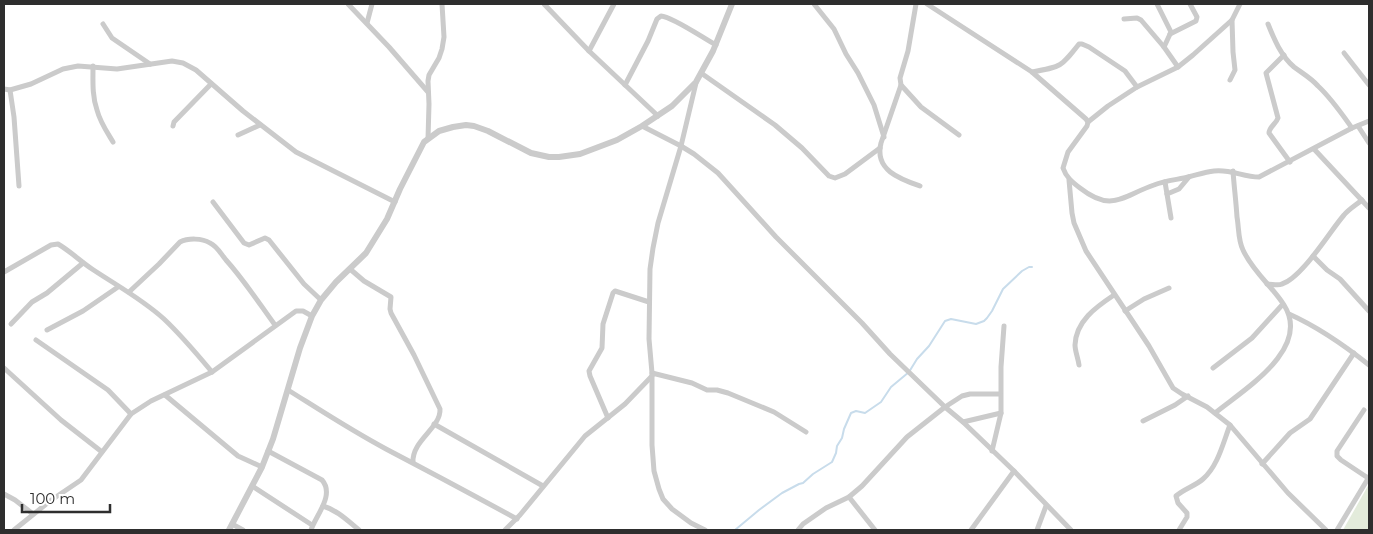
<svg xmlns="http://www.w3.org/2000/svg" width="1373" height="534" viewBox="0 0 1373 534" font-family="Montserrat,sans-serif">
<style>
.green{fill:#e3ebdb}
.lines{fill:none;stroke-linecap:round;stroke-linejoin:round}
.stream{stroke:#c8dceb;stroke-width:2}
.minor{stroke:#cbcbcb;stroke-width:5}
.tertiary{stroke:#cbcbcb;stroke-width:6}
</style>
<rect width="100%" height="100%" fill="#fff"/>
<!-- green -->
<polygon class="green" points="1369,484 1369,530 1343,530"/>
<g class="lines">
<!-- stream -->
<polyline class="stream" points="735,530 759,510 782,493 799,484 803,483 813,474 832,462 836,453 837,446 842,438 844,429 851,413 856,411 865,413 881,402 891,387 909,372 917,359 929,346 945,321 951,319 976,324 984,321 987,318 992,311 1003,289 1022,271 1029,267 1032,267"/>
<!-- minor -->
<g class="minor">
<polyline points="348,4 389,47 428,92"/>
<polyline points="544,4 589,51 658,116"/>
<polyline points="814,4 834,29 846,54 858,73 874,105 884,137"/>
<polyline points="916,4 908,51 900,78 901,85 921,107 959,135"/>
<path d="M927,4L1032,72L1086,119L1088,122L1087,126L1068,152L1063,168C1066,177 1072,182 1080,188C1112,213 1122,196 1154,185C1164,181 1174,180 1184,178C1194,176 1204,172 1214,171C1231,169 1243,177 1259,177L1352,128L1369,121"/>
<polyline points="1157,4 1171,32 1164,47"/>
<polyline points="1124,19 1137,18 1141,20 1164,47 1178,67"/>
<polyline points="367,23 372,4"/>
<polyline points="103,24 112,38 150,64"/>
<path d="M1268,24C1274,39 1281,56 1294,67C1302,73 1311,78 1318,86C1331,98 1342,114 1352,128"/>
<polyline points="1170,34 1196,21 1197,17 1190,4"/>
<polyline points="589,51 614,4"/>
<polyline points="1344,53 1369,85"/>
<path d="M1284,55L1266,73L1278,118C1276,124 1269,127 1269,133L1290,162"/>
<path d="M93,66C93,81 92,96 97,110C100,122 107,132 113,142"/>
<path d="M1032,72C1061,67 1061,67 1079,44H1082L1089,47L1125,71L1137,87"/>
<polyline points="701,73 775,125 802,148 829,176 835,178 845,174 880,148"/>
<polyline points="1230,80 1235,70 1233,52 1232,20"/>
<polyline points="696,83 681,146 658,223 653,248 650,269 649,339 652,373 652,445 654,471 659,489 663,499 672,509 691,523 705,530"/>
<path d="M625,85L648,41L657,19L661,16C673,17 703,38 716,45"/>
<path d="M901,85L881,143C874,170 900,179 920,186"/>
<polyline points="4,89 10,90 31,84 63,69 78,66 117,69 172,61 183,63 196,70 243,111 296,152 395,202"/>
<polyline points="10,90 14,117 19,186"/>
<polyline points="1088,122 1108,106 1137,87 1178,67 1193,55 1232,20 1240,4"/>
<polyline points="173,126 174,122 211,84"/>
<polyline points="642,126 681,146 694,154 718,173 776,237 862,323 890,354 945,407 963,422 1014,471 1071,530"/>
<polyline points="1358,126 1369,143"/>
<polyline points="238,135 260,125"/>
<polyline points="428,139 429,104 428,81 429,75 439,58 442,49 444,37 442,4"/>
<polyline points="1314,149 1369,208"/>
<polyline points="1069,180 1072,213 1074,223 1086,251 1149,346 1173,388 1182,394 1207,407 1230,425 1288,493 1326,530"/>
<polyline points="1165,182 1171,218"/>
<polyline points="1167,194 1179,189 1189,177"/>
<polyline points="213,202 244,243 249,245 265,238 269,240 304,284 321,300"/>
<polyline points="1313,256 1327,270 1340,279 1369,311"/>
<path d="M350,269L364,281L391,297L390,309L391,313L414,355L440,409C441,428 412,440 413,462"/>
<path d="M4,272L51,245L58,244C70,251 80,261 92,269C116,285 142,299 164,319C181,335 197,354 212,372"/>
<path d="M1267,284C1272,284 1278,286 1282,284C1302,278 1330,231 1344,215C1349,209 1356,205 1362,200"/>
<path d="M129,292L159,264L180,242C188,238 202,238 210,243C217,246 221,254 226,260C244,280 259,303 275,325"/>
<polyline points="1125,311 1144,299 1169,288"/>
<path d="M1289,314C1318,327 1344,345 1369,365"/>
<polyline points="11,324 32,302 47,293 83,263"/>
<polyline points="47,330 83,311 118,287"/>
<polyline points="36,340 108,390 131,414"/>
<path d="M1079,365C1078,358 1075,351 1075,345C1076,321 1096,307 1114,295"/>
<polyline points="4,368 61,420 102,452"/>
<polyline points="1213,368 1252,338 1283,304"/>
<polyline points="652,373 692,383 707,390 717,390 728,393 774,412 806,432"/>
<path d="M288,390C320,410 352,431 386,449C430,472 473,495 517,519"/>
<polyline points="165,395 238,456 262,467"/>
<polyline points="1364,410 1337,451 1337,456 1341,460 1368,478"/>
<path d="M1215,413C1243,390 1312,349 1284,305C1272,286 1253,272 1243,250C1238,240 1239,228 1237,217C1236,201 1234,186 1233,171"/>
<polyline points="608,418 590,376 589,371 602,348 603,324 613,293 615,291 649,302"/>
<polyline points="1143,421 1175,405 1188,396"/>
<polyline points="963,422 1001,413"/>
<polyline points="434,424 543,486"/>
<path d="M268,451L322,480C335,495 316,515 311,530"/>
<polyline points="992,451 1001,413 1001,367 1004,326"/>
<polyline points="1262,464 1290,433 1310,419 1354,353"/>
<polyline points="252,486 312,525"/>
<polyline points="4,494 15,500 33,514"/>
<polyline points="849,497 875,530"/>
<path d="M323,506C337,510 348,521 359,530"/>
<polyline points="232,524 243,530"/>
<polyline points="14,530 50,501 81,480 131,414 151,401 212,372 296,311 303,311 312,316"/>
<polyline points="505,530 520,515 585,436 625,404 652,376"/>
<polyline points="798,530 803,524 826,508 849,497 862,486 907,437 945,407 962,396 970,394 1000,394"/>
<polyline points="971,530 1014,471"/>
<polyline points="1037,530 1046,506"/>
<path d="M1179,530L1187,517V513L1178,503L1176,496C1184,489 1195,486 1203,479C1218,466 1223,443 1230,425"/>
<polyline points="1337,530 1369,477"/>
</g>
<!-- tertiary -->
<polyline class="tertiary" points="229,530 262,467 273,439 300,348 312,316 321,300 336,282 366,253 387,219 400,189 424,142 439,131 453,127 466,125 474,126 488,131 531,153 549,157 559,157 580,154 617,140 642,126 672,106 696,82 713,51 732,4"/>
</g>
<!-- border -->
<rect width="1373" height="534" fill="none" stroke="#2e2e2e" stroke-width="10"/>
<!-- scale -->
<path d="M22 504v8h88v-8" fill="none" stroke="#2e2e2e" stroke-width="2.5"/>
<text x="30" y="504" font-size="15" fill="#2e2e2e" stroke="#ffffff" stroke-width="4" paint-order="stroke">100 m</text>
</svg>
